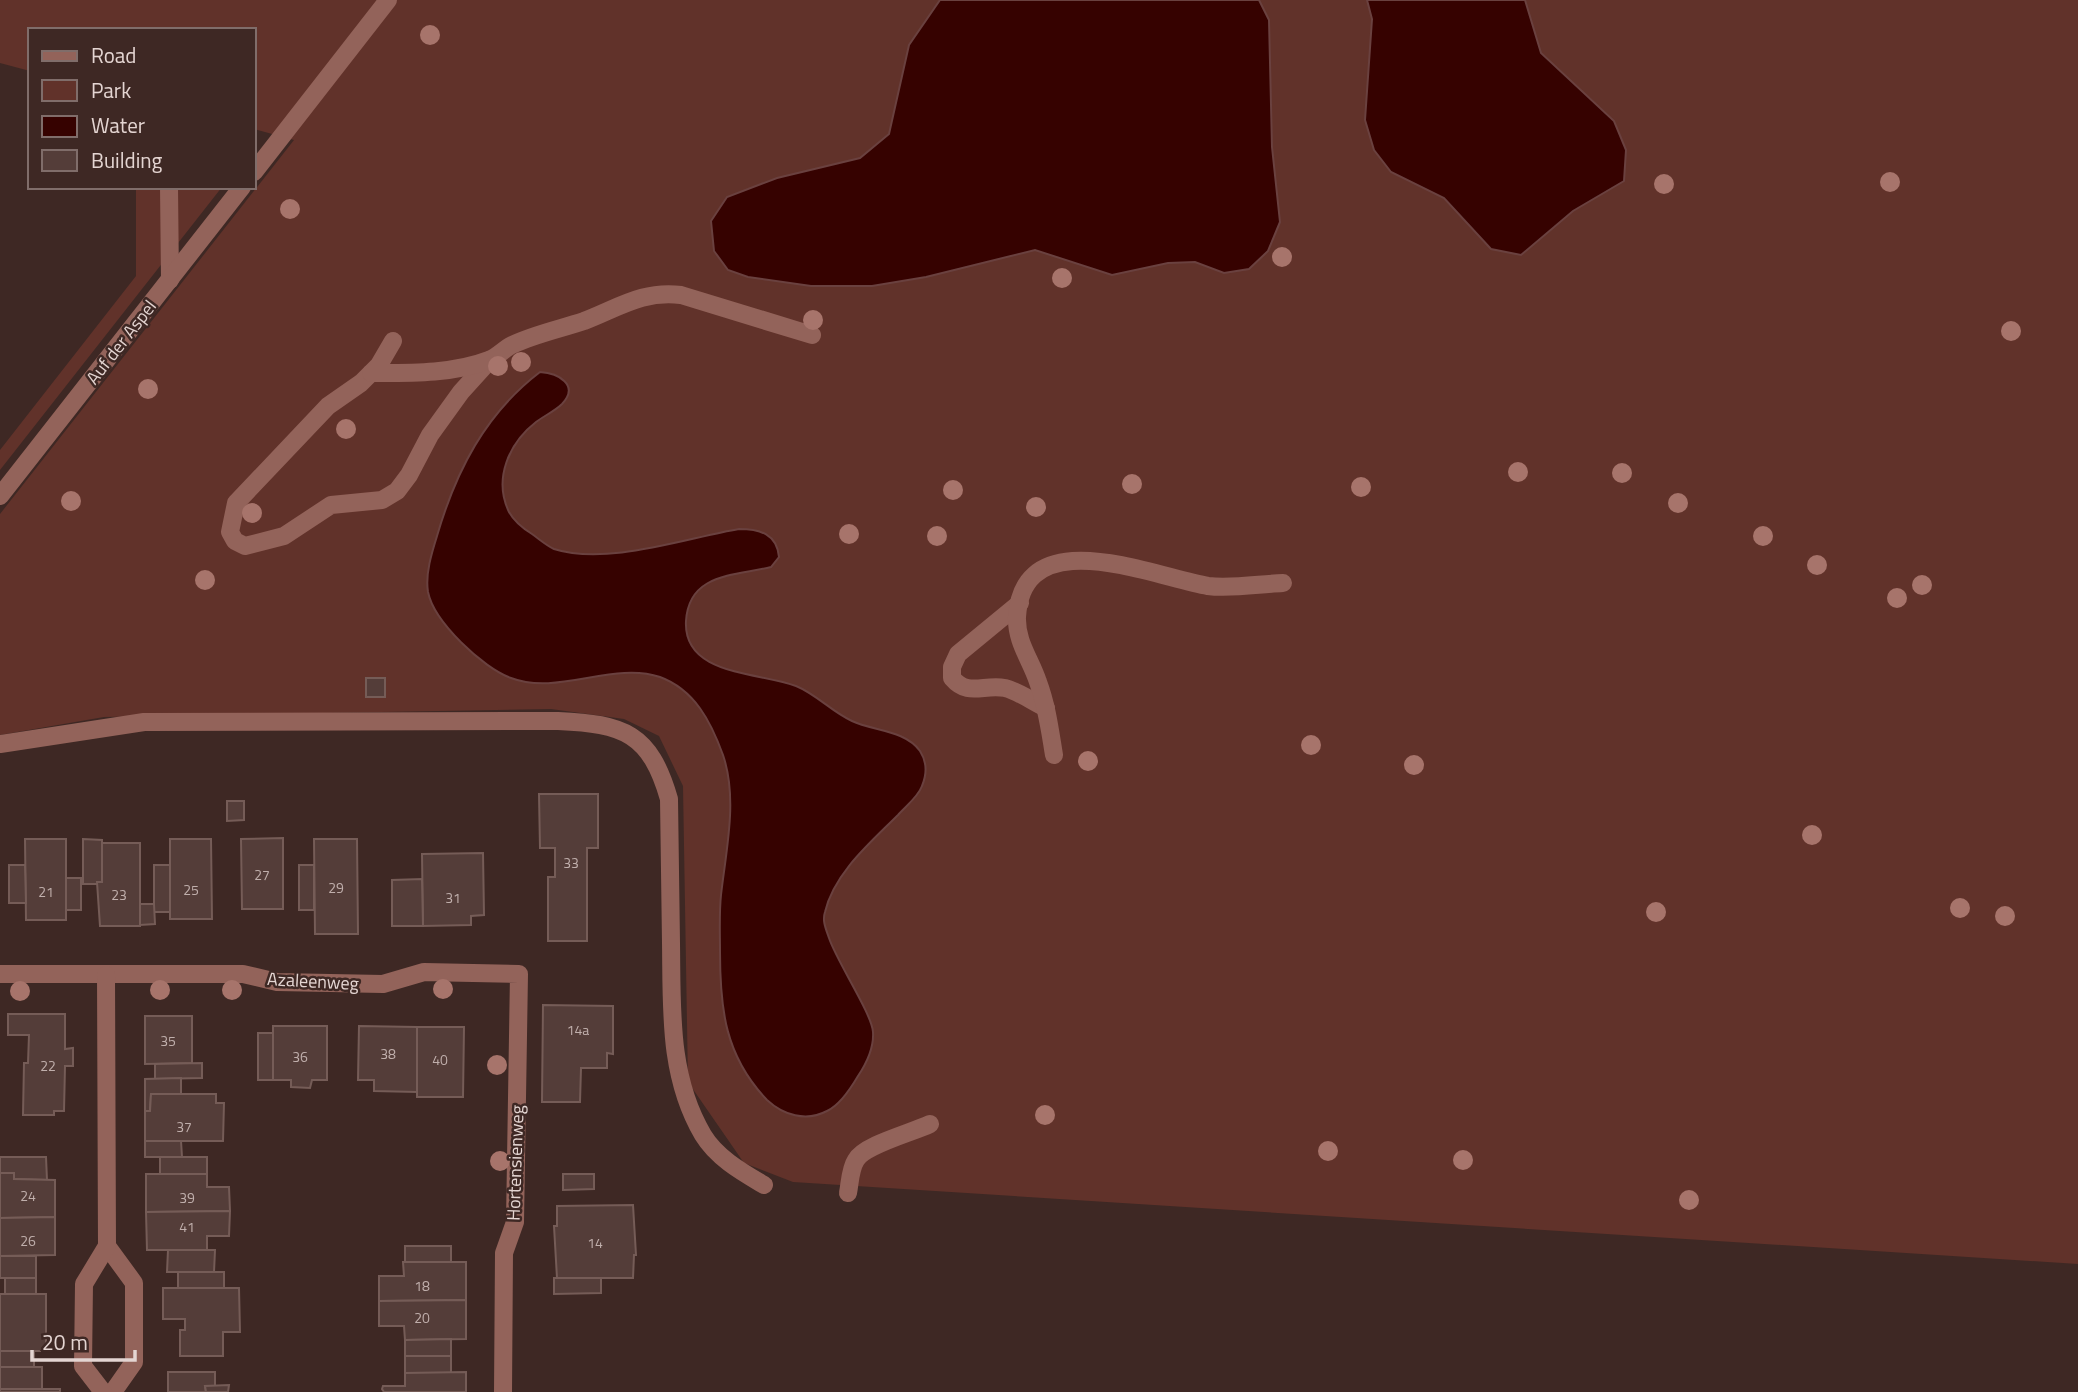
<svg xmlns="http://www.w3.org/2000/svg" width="2078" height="1392" viewBox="0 0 2078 1392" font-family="'Titillium Web',sans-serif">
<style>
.green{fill:#61322a}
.water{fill:#360200;stroke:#6a413f;stroke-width:2}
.building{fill:#543d39;stroke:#755c57;stroke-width:2}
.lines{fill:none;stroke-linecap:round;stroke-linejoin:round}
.minor{stroke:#93635a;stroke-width:18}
.tree{fill:#a7746b}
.labels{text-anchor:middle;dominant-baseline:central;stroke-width:5;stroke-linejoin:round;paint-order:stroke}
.number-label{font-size:14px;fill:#c0afac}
.street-label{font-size:18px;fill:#e4d5d2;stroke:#3e2824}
</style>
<rect width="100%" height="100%" fill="#3e2824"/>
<!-- green -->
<g class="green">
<polygon points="0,0 2078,0 2078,1264 793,1182 744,1163 688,1082 683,786 659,736 624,719 551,709 104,717 0,735 0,514 294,140 254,129 254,30 30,30 30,71 0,63"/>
<polygon points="136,187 222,187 0,470 0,450 136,276"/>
</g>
<!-- water -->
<g class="water">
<polygon points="940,0 1259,0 1269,20 1272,147 1280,222 1268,251 1249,269 1224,273 1195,262 1168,263 1112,275 1035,250 926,277 872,286 811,286 748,277 728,270 714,251 711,221 727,197 777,178 860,158 889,134 909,45"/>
<polygon points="1367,0 1525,0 1541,53 1614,121 1626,150 1624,181 1573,211 1521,255 1491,249 1444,198 1391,172 1374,150 1365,120 1372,19"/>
<path d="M540,372C558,373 580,385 562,404C555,411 544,416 536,422C509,443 493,479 509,512C514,521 524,529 532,534C539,539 547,546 554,549C607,566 686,538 739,529C760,529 777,534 779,557L771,567C734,576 689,573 686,621C683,676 759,672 796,686C816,694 832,712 852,721C873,731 905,730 920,751C927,762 927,774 922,786C918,797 906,806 898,815C871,842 834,873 825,912C822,921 826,929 829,938C837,962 872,1014 873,1032C874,1047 866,1064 858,1076C851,1088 840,1105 827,1111C806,1122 783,1115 767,1100C725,1056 720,1009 720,952C720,933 719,914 721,895C726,850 738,799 723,755C711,722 695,690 660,677C613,661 558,696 511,678C483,668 434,622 428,592C425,574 432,552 437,536C456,471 485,414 540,372Z"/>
</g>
<!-- building -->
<g class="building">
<rect x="366" y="678" width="19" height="19"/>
<polygon points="539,794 598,794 598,848 587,848 587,941 548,941 548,877 555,877 555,848 540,848"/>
<polygon points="227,801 244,801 244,820 227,821"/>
<polygon points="283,838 283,909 242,909 241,839"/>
<polygon points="25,839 66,839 66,920 26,920"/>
<polygon points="83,839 102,840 102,882 97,884 83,884"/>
<polygon points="170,839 211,839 212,919 170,919"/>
<polygon points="314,839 357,839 358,934 315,934"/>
<polygon points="102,843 140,843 140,926 100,926 97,882 102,882"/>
<polygon points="483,853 484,915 471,916 471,925 423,926 422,854"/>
<polygon points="9,865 25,865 26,903 9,903"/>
<rect x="154" y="865" width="16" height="47"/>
<rect x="299" y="865" width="15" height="45"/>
<rect x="66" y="878" width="15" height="32"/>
<polygon points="422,879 423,926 392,926 392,880"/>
<polygon points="140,904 154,904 155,924 140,925"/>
<polygon points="543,1005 613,1006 613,1054 607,1053 607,1068 581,1068 580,1102 542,1102"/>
<polygon points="8,1014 65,1014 65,1049 73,1048 73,1066 65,1066 64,1111 54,1111 54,1115 23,1115 24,1063 28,1063 29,1035 8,1035"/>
<polygon points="145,1016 192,1016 192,1063 145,1064"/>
<polygon points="273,1026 327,1026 327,1080 312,1080 310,1088 291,1087 291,1080 273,1080"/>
<polygon points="359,1026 417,1027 417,1092 374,1091 374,1080 358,1080"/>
<polygon points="417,1027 464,1027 463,1097 417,1097"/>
<rect x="258" y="1033" width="15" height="47"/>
<polygon points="202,1063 202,1078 155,1079 155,1064"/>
<polygon points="181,1078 181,1094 151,1094 150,1111 145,1111 145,1079"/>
<polygon points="151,1094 216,1094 216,1103 224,1103 223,1141 145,1141 145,1111 150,1111"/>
<polygon points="145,1141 181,1141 182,1157 145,1157"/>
<polygon points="0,1157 46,1157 47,1180 14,1179 14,1173 0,1173"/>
<rect x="160" y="1157" width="47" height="17"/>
<polygon points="0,1173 14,1173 14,1179 55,1180 55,1217 0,1218"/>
<polygon points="146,1174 207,1174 207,1187 229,1187 230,1211 146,1212"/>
<polygon points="563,1174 594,1174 594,1189 563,1190"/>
<polygon points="633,1205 636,1255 634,1255 633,1278 557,1278 554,1226 557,1226 557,1206"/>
<polygon points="230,1211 229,1236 207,1236 207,1250 147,1250 146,1212"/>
<polygon points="55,1217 55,1255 0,1256 0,1218"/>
<rect x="405" y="1246" width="46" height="16"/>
<polygon points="168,1250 215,1250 214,1272 167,1272"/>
<rect x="0" y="1256" width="36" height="22"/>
<polygon points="403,1262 466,1262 466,1300 379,1301 379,1276 404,1276"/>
<rect x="178" y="1272" width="46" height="16"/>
<rect x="5" y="1278" width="31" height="16"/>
<polygon points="554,1278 601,1278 601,1293 554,1294"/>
<polygon points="163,1288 239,1288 240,1332 223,1332 223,1356 180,1356 180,1330 185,1330 185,1319 163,1319"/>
<rect x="0" y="1294" width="46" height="57"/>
<polygon points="466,1300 466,1339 405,1340 404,1326 379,1326 379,1301"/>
<polygon points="451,1339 451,1356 405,1356 405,1340"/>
<rect x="0" y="1351" width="34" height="16"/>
<rect x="405" y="1356" width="46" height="17"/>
<rect x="0" y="1367" width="42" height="22"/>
<polygon points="168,1372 215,1372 215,1386 205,1386 206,1392 168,1392"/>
<polygon points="466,1372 466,1392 384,1392 382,1389 383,1386 405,1386 405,1373"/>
<polygon points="229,1385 228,1392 206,1392 205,1386"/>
<rect x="0" y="1389" width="60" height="3"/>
</g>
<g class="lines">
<!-- minor -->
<g class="minor">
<polyline points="254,172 388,0"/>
<polyline points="169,187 170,280"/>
<polyline points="393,341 379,365 361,383 328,406 236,503 230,532 235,541 245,546 284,536 331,505 382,500 397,491 409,475 430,435 461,392 490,360"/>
<path d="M371,373C409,373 453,374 489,360C497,357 504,349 512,345C535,334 560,329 584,321C618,308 643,290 681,295L812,335"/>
<polyline points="0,496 242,187"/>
<path d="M1020,603L958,654L952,667V678C968,697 983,684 1005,688C1018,691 1033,702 1046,708"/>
<path d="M0,744L144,722L558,721C624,724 650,733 669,799C670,847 670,895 671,943C672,1008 668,1076 703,1135C717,1158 742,1172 764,1185"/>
<path d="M1054,755C1050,731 1047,706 1038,682C1031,660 1016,642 1017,617C1023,519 1154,577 1208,586C1231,589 1259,584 1283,583"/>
<polyline points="0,974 243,974 277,982 383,984 424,972 519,974 515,1222 504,1253 503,1392"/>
<path d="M848,1193C850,1183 850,1169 856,1160C864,1145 911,1133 930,1124"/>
<polyline points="107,1246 134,1283 134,1362 113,1392"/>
<polyline points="103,1392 83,1366 84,1284 107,1246 106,975"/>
</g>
</g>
<!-- trees -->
<g class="tree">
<circle cx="430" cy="35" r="10"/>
<circle cx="1890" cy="182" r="10"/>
<circle cx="1664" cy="184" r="10"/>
<circle cx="290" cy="209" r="10"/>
<circle cx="1282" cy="257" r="10"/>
<circle cx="1062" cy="278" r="10"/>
<circle cx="813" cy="320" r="10"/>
<circle cx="2011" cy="331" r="10"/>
<circle cx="521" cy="362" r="10"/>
<circle cx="498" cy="366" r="10"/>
<circle cx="148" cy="389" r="10"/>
<circle cx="346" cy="429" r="10"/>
<circle cx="1518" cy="472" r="10"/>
<circle cx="1622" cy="473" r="10"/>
<circle cx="1132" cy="484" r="10"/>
<circle cx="1361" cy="487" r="10"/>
<circle cx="953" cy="490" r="10"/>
<circle cx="71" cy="501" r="10"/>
<circle cx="1678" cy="503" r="10"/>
<circle cx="1036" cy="507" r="10"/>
<circle cx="252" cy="513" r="10"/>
<circle cx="849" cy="534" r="10"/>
<circle cx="937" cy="536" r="10"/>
<circle cx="1763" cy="536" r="10"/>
<circle cx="1817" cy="565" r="10"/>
<circle cx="205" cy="580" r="10"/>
<circle cx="1922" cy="585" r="10"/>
<circle cx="1897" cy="598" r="10"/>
<circle cx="1311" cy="745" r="10"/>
<circle cx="1088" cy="761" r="10"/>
<circle cx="1414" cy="765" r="10"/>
<circle cx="1812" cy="835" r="10"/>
<circle cx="1960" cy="908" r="10"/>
<circle cx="1656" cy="912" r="10"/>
<circle cx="2005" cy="916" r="10"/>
<circle cx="443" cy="989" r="10"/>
<circle cx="160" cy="990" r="10"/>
<circle cx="232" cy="990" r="10"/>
<circle cx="20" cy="991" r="10"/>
<circle cx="497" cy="1065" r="10"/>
<circle cx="1045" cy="1115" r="10"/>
<circle cx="1328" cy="1151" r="10"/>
<circle cx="1463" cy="1160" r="10"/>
<circle cx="500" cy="1161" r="10"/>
<circle cx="1689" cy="1200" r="10"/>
</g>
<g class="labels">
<!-- number labels -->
<g class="number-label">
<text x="571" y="862">33</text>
<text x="262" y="874">27</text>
<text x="336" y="887">29</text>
<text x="191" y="889">25</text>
<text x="46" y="891">21</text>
<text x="119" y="894">23</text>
<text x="453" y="897">31</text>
<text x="578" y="1029">14a</text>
<text x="168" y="1040">35</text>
<text x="388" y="1053">38</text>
<text x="300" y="1056">36</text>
<text x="440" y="1059">40</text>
<text x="48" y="1065">22</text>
<text x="184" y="1126">37</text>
<text x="28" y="1195">24</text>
<text x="187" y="1197">39</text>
<text x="187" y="1226">41</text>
<text x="28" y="1240">26</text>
<text x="595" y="1242">14</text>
<text x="422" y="1285">18</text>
<text x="422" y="1317">20</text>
</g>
<!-- street labels -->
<g class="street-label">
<text transform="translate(121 342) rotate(-52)">Auf der Aspel</text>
<text transform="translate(313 981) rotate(3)">Azaleenweg</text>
<text transform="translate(515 1163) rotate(-88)">Hortensienweg</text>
</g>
</g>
<!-- legend -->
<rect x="28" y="28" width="228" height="161" fill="#3e2824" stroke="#806d6a" stroke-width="2"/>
<rect x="42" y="51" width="35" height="10" fill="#93635a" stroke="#806d6a" stroke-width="2"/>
<text x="91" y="63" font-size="21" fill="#e4d5d2">Road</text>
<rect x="42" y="80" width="35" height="21" fill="#61322a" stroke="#806d6a" stroke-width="2"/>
<text x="91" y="98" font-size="21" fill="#e4d5d2">Park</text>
<rect x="42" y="116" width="35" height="21" fill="#360200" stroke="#806d6a" stroke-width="2"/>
<text x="91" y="133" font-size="21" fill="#e4d5d2">Water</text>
<rect x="42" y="150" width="35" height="21" fill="#543d39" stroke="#806d6a" stroke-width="2"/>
<text x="91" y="168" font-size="21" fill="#e4d5d2">Building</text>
<!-- scale -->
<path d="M32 1350v10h103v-10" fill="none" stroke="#e4d5d2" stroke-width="3.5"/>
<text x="42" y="1350" font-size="21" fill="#e4d5d2" stroke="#3e2824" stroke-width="5" paint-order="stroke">20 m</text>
</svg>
